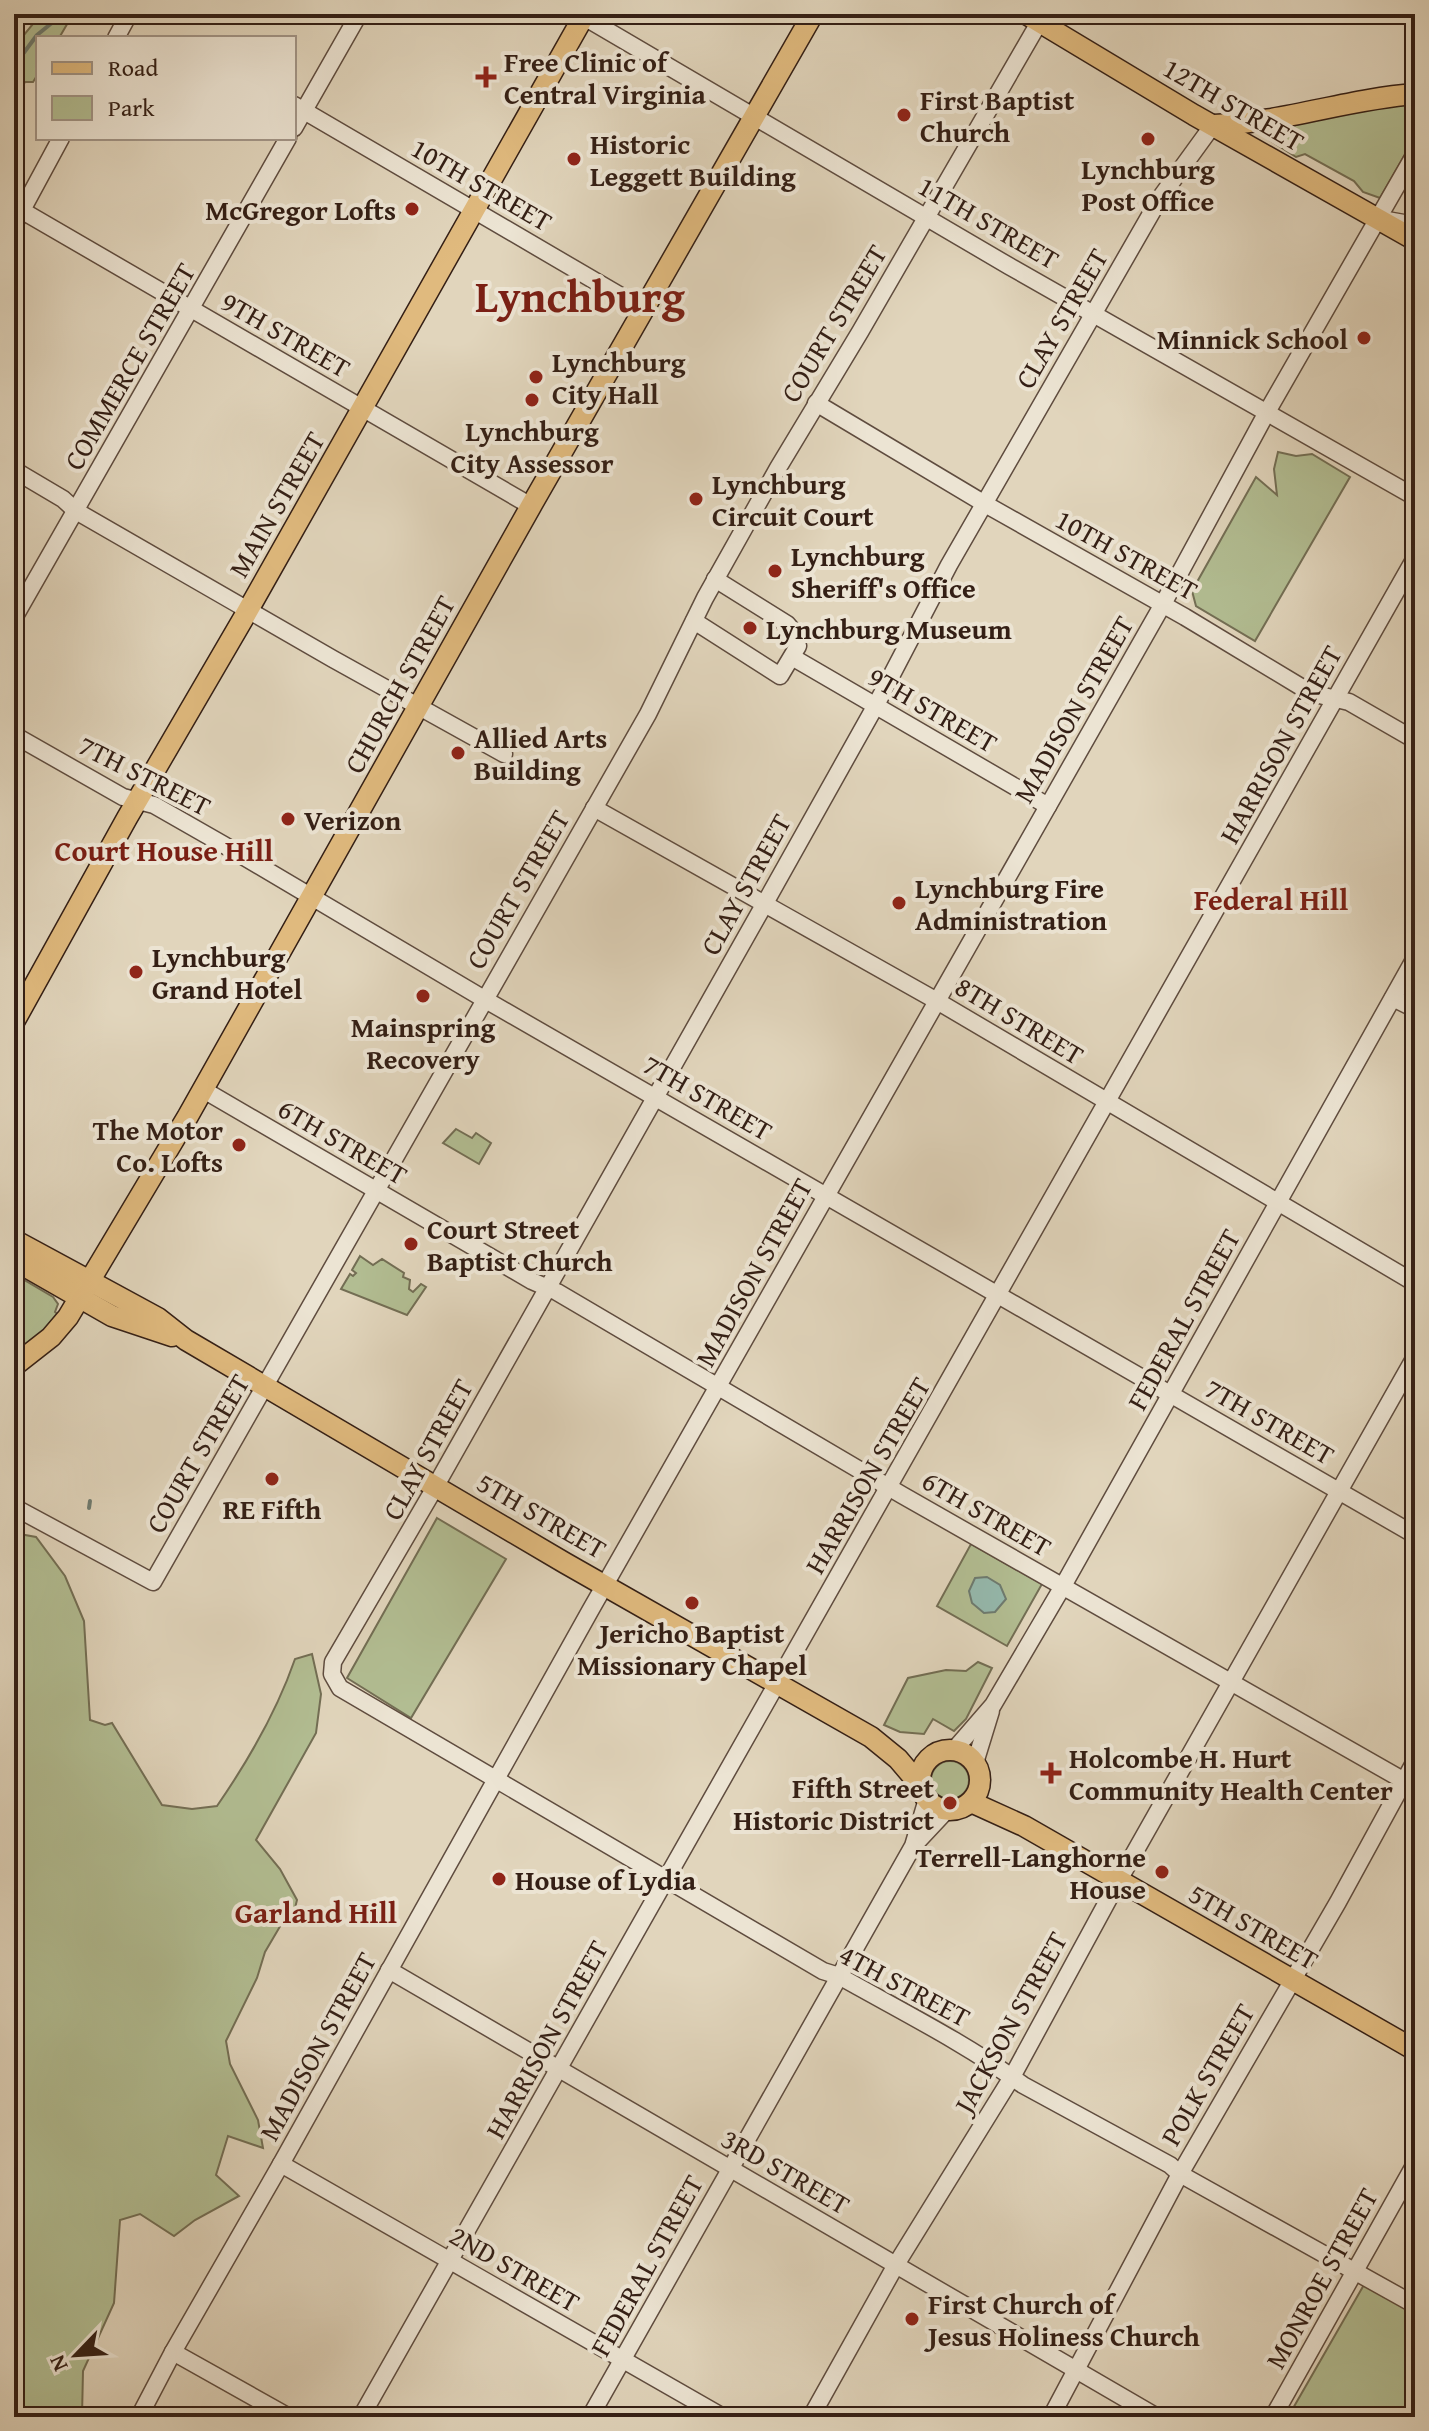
<svg xmlns="http://www.w3.org/2000/svg" width="1429" height="2431" viewBox="0 0 1429 2431" font-family="'Gentium Book Plus',serif">
<style>
.green{fill:#b2bd92;stroke:#736e54;stroke-width:2}
.water{fill:#95b9ad;stroke:#6e7b70;stroke-width:2}
.lines{fill:none;stroke-linecap:round;stroke-linejoin:round}
.stream{stroke:#6e7b70;stroke-width:4}
.minor-casing{stroke:#5f4c3f;stroke-width:19}
.major-casing{stroke:#341f15;stroke-width:23}
.minor{stroke:#ece4d3;stroke-width:16}
.major{stroke:#e0ba7e;stroke-width:20}
.poi-dot{fill:#8f2418;stroke:#ece4d3;stroke-width:3}
.labels{text-anchor:middle;dominant-baseline:central;stroke-width:8;stroke-linejoin:round;paint-order:stroke}
.poi-label{font-size:28px;font-weight:bold;fill:#341f15;stroke:#ece4d3;text-anchor:start}
.street-label{font-size:28px;fill:#341f15;stroke:#ece4d3}
.neighbourhood-label{font-size:30px;font-weight:bold;fill:#7a1f14;stroke:#ece4d3}
.town-label{font-size:44px;font-weight:bold;fill:#7a1f14;stroke:#ece4d3}
</style>
<rect width="100%" height="100%" fill="#e1d5bc"/>
<filter id="stains"><feTurbulence type="fractalNoise" baseFrequency=".0025" numOctaves="4"/><feColorMatrix values="0 0 0 0 .2 0 0 0 0 .09 0 0 0 0 .02 0 0 0 .5 -.17"/></filter>
<radialGradient id="worn" r=".72"><stop offset=".6" stop-color="#630" stop-opacity="0"/><stop offset="1" stop-color="#630" stop-opacity=".3"/></radialGradient>
<!-- green -->
<g class="green">
<polygon points="41,14 73,14 59,38 38,38 38,74 33,82 25,82 14,101 14,47"/>
<polygon points="1415,100 1415,137 1380,198 1363,192 1354,181 1305,154 1296,157 1268,139 1266,136 1268,132 1351,111"/>
<polygon points="1278,452 1296,456 1312,454 1350,477 1255,641 1196,606 1192,591 1256,477 1277,495 1274,469"/>
<polygon points="456,1129 472,1138 476,1133 491,1143 479,1164 443,1143"/>
<polygon points="360,1256 373,1265 382,1259 404,1273 403,1277 410,1280 409,1289 413,1292 421,1284 426,1287 407,1315 341,1289 350,1274 353,1276 356,1273 352,1270"/>
<polygon points="14,1274 53,1297 58,1304 55,1312 60,1316 14,1357"/>
<polygon points="437,1518 506,1559 411,1718 347,1678"/>
<path d="M14,1533L36,1537L65,1576L84,1621L90,1720L105,1725L112,1723L162,1805L192,1809L217,1806C248,1761 277,1711 295,1659L312,1654L321,1694L316,1733L256,1840L280,1869L297,1900L295,1908L282,1923L265,1952L257,1978L226,2041L230,2064L258,2120L263,2148L228,2136L216,2175L239,2196L195,2220L174,2236L140,2214L120,2220L114,2303L83,2371L82,2417H14Z"/>
<polygon points="971,1544 1042,1584 1007,1646 937,1606"/>
<polygon points="978,1662 992,1668 966,1719 954,1731 933,1719 924,1734 900,1732 884,1725 908,1678 946,1670 966,1671"/>
<circle cx="950" cy="1780" r="19"/>
<polygon points="1365,2283 1415,2313 1415,2417 1288,2417"/>
</g>
<!-- water -->
<polygon class="water" points="987,1577 1000,1585 1006,1599 995,1612 984,1613 972,1603 969,1591 975,1578"/>
<g class="lines">
<!-- stream -->
<g class="stream">
<polyline points="14,66 37,35 53,22 58,14"/>
<polyline points="89,1508 90,1501"/>
</g>
<!-- minor casing -->
<g class="minor-casing">
<g id="minor">
<polyline points="579,14 1009,266 1415,497"/>
<polyline points="116,38 129,14"/>
<polyline points="294,105 643,309"/>
<path d="M1213,125L1160,198L949,565L876,705L760,912L430,1496L333,1662L332,1674L340,1688L823,1971L839,1976C901,2011 965,2043 1023,2085L1170,2165L1180,2174L1415,2305"/>
<polyline points="294,128 359,14"/>
<polyline points="14,206 531,506"/>
<polyline points="1387,220 1415,225"/>
<polyline points="14,225 61,138"/>
<polyline points="816,403 985,504 1185,617 1311,693 1349,702 1415,740"/>
<polyline points="14,470 63,499 76,511 333,659 504,754"/>
<polyline points="14,618 288,138"/>
<polyline points="694,621 780,676 798,646 793,631 787,624 715,579"/>
<polyline points="792,657 1048,806"/>
<polyline points="14,735 123,797 154,805 224,845 484,999 1415,1535"/>
<polyline points="594,808 937,1001 1415,1283"/>
<polyline points="1393,998 1415,1009"/>
<polyline points="202,1089 532,1281 557,1292 902,1495 1415,1787"/>
<polyline points="14,1507 153,1582 648,714 705,598 778,468 860,332 1044,14"/>
<polyline points="954,1750 993,1705 1063,1586 1415,958"/>
<polyline points="975,1763 991,1711"/>
<polyline points="917,1842 947,1810"/>
<polyline points="389,1970 1157,2417"/>
<polyline points="281,2164 723,2417"/>
<polyline points="173,2352 289,2417"/>
<polyline points="139,2417 173,2352 281,2164 590,1611 1163,604 1267,412 1415,154"/>
<polyline points="361,2417 1415,558"/>
<polyline points="590,2417 913,1846 927,1799"/>
<polyline points="811,2417 897,2263 1012,2077 1119,1880 1415,1357"/>
<polyline points="1051,2417 1180,2174 1338,1902 1415,1761"/>
<polyline points="1273,2417 1415,2164"/>
</g>
</g>
<!-- major casing -->
<g class="major-casing">
<g id="major">
<polyline points="1026,14 1194,115 1415,240"/>
<path d="M1214,125C1282,123 1347,99 1415,94"/>
<polyline points="14,1022 127,818 243,619 585,14"/>
<polyline points="14,1240 158,1318 186,1340 565,1563 871,1737 898,1759 920,1785"/>
<polyline points="14,1260 112,1316 172,1336"/>
<polyline points="14,1366 51,1337 68,1317 188,1116 531,506 813,14"/>
<circle cx="950" cy="1780" r="30"/>
<polyline points="971,1802 1024,1826 1415,2050"/>
</g>
</g>
<!-- minor -->
<use href="#minor" class="minor"/>
<!-- major -->
<use href="#major" class="major"/>
</g>
<!-- markers -->
<g class="poi-dot">
<path d="M482 65h8v8h8v8h-8v8h-8v-8h-8v-8h8z"/>
<circle cx="904" cy="115" r="8"/>
<circle cx="1148" cy="139" r="8"/>
<circle cx="574" cy="159" r="8"/>
<circle cx="412" cy="209" r="8"/>
<circle cx="1364" cy="338" r="8"/>
<circle cx="536" cy="377" r="8"/>
<circle cx="532" cy="400" r="8"/>
<circle cx="696" cy="499" r="8"/>
<circle cx="775" cy="571" r="8"/>
<circle cx="750" cy="628" r="8"/>
<circle cx="458" cy="753" r="8"/>
<circle cx="288" cy="819" r="8"/>
<circle cx="899" cy="903" r="8"/>
<circle cx="136" cy="972" r="8"/>
<circle cx="423" cy="996" r="8"/>
<circle cx="239" cy="1145" r="8"/>
<circle cx="411" cy="1244" r="8"/>
<circle cx="272" cy="1479" r="8"/>
<circle cx="692" cy="1603" r="8"/>
<path d="M1047 1761h8v8h8v8h-8v8h-8v-8h-8v-8h8z"/>
<circle cx="950" cy="1803" r="8"/>
<circle cx="1162" cy="1872" r="8"/>
<circle cx="499" cy="1879" r="8"/>
<circle cx="912" cy="2319" r="8"/>
</g>
<g class="labels">
<!-- poi labels -->
<g class="poi-label">
<text x="504" y="61">Free Clinic of<tspan x="504" dy="32">Central Virginia</tspan></text>
<text x="920" y="99">First Baptist<tspan x="920" dy="32">Church</tspan></text>
<text x="590" y="143">Historic<tspan x="590" dy="32">Leggett Building</tspan></text>
<text x="1148" y="168" text-anchor="middle">Lynchburg<tspan x="1148" dy="32">Post Office</tspan></text>
<text x="396" y="209" text-anchor="end">McGregor Lofts</text>
<text x="1348" y="338" text-anchor="end">Minnick School</text>
<text x="552" y="361">Lynchburg<tspan x="552" dy="32">City Hall</tspan></text>
<text x="532" y="430" text-anchor="middle">Lynchburg<tspan x="532" dy="32">City Assessor</tspan></text>
<text x="712" y="483">Lynchburg<tspan x="712" dy="32">Circuit Court</tspan></text>
<text x="791" y="555">Lynchburg<tspan x="791" dy="32">Sheriff's Office</tspan></text>
<text x="766" y="628">Lynchburg Museum</text>
<text x="474" y="737">Allied Arts<tspan x="474" dy="32">Building</tspan></text>
<text x="304" y="819">Verizon</text>
<text x="915" y="887">Lynchburg Fire<tspan x="915" dy="32">Administration</tspan></text>
<text x="152" y="956">Lynchburg<tspan x="152" dy="32">Grand Hotel</tspan></text>
<text x="423" y="1026" text-anchor="middle">Mainspring<tspan x="423" dy="32">Recovery</tspan></text>
<text x="223" y="1129" text-anchor="end">The Motor<tspan x="223" dy="32">Co. Lofts</tspan></text>
<text x="427" y="1228">Court Street<tspan x="427" dy="32">Baptist Church</tspan></text>
<text x="272" y="1508" text-anchor="middle">RE Fifth</text>
<text x="692" y="1632" text-anchor="middle">Jericho Baptist<tspan x="692" dy="32">Missionary Chapel</tspan></text>
<text x="1069" y="1757">Holcombe H. Hurt<tspan x="1069" dy="32">Community Health Center</tspan></text>
<text x="934" y="1787" text-anchor="end">Fifth Street<tspan x="934" dy="32">Historic District</tspan></text>
<text x="1146" y="1856" text-anchor="end">Terrell-Langhorne<tspan x="1146" dy="32">House</tspan></text>
<text x="515" y="1879">House of Lydia</text>
<text x="928" y="2303">First Church of<tspan x="928" dy="32">Jesus Holiness Church</tspan></text>
</g>
<!-- street labels -->
<g class="street-label">
<text transform="translate(1234 104) rotate(30)">12TH STREET</text>
<text transform="translate(482 184) rotate(30)">10TH STREET</text>
<text transform="translate(989 222) rotate(30)">11TH STREET</text>
<text transform="translate(1061 318) rotate(-60)">CLAY STREET</text>
<text transform="translate(833 323) rotate(-59)">COURT STREET</text>
<text transform="translate(286 334) rotate(30)">9TH STREET</text>
<text transform="translate(129 366) rotate(-60)">COMMERCE STREET</text>
<text transform="translate(276 504) rotate(-60)">MAIN STREET</text>
<text transform="translate(1127 554) rotate(29)">10TH STREET</text>
<text transform="translate(399 684) rotate(-61)">CHURCH STREET</text>
<text transform="translate(933 709) rotate(30)">9TH STREET</text>
<text transform="translate(1073 709) rotate(-60)">MADISON STREET</text>
<text transform="translate(1280 744) rotate(-61)">HARRISON STREET</text>
<text transform="translate(145 775) rotate(27)">7TH STREET</text>
<text transform="translate(745 884) rotate(-61)">CLAY STREET</text>
<text transform="translate(517 889) rotate(-60)">COURT STREET</text>
<text transform="translate(1020 1020) rotate(31)">8TH STREET</text>
<text transform="translate(708 1097) rotate(30)">7TH STREET</text>
<text transform="translate(343 1141) rotate(30)">6TH STREET</text>
<text transform="translate(753 1272) rotate(-61)">MADISON STREET</text>
<text transform="translate(1183 1319) rotate(-61)">FEDERAL STREET</text>
<text transform="translate(1270 1421) rotate(30)">7TH STREET</text>
<text transform="translate(427 1449) rotate(-61)">CLAY STREET</text>
<text transform="translate(197 1453) rotate(-60)">COURT STREET</text>
<text transform="translate(867 1475) rotate(-60)">HARRISON STREET</text>
<text transform="translate(987 1513) rotate(30)">6TH STREET</text>
<text transform="translate(542 1515) rotate(30)">5TH STREET</text>
<text transform="translate(1254 1926) rotate(30)">5TH STREET</text>
<text transform="translate(905 1985) rotate(28)">4TH STREET</text>
<text transform="translate(1010 2022) rotate(-61)">JACKSON STREET</text>
<text transform="translate(546 2039) rotate(-61)">HARRISON STREET</text>
<text transform="translate(317 2046) rotate(-61)">MADISON STREET</text>
<text transform="translate(1207 2074) rotate(-60)">POLK STREET</text>
<text transform="translate(786 2171) rotate(30)">3RD STREET</text>
<text transform="translate(646 2265) rotate(-61)">FEDERAL STREET</text>
<text transform="translate(515 2268) rotate(30)">2ND STREET</text>
<text transform="translate(1321 2278) rotate(-61)">MONROE STREET</text>
</g>
<!-- neighbourhood labels -->
<g class="neighbourhood-label">
<text x="164" y="850">Court House Hill</text>
<text x="1271" y="899">Federal Hill</text>
<text x="316" y="1912">Garland Hill</text>
</g>
<!-- town labels -->
<g class="town-label">
<text x="580" y="296">Lynchburg</text>
</g>
</g>
<!-- margin -->
<rect width="1429" height="2431" fill="none" stroke="#e1d5bc" stroke-width="48"/>
<rect x="16" y="16" width="1397" height="2399" fill="none" stroke="#341f15" stroke-width="4"/>
<rect x="24" y="24" width="1381" height="2383" fill="none" stroke="#341f15" stroke-width="2"/>
<!-- legend -->
<rect x="36" y="36" width="260" height="104" fill="#ece4d3" stroke="#a29587" stroke-width="2"/>
<rect x="52" y="62" width="40" height="12" fill="#e0ba7e" stroke="#a29587" stroke-width="2"/>
<text x="108" y="76" font-size="24" fill="#341f15">Road</text>
<rect x="52" y="96" width="40" height="24" fill="#b2bd92" stroke="#a29587" stroke-width="2"/>
<text x="108" y="116" font-size="24" fill="#341f15">Park</text>
<!-- north arrow -->
<g transform="translate(76 2355) rotate(245)" stroke="#ece4d3" stroke-width="6" paint-order="stroke">
<path d="M0-6L14 30L0 20L-14 30Z" fill="#341f15"/>
<text y="-12" font-size="22" font-weight="bold" text-anchor="middle" fill="#341f15">N</text>
</g>
<rect width="100%" height="100%" filter="url(#stains)"/>
<rect width="100%" height="100%" fill="url(#worn)"/>
</svg>
